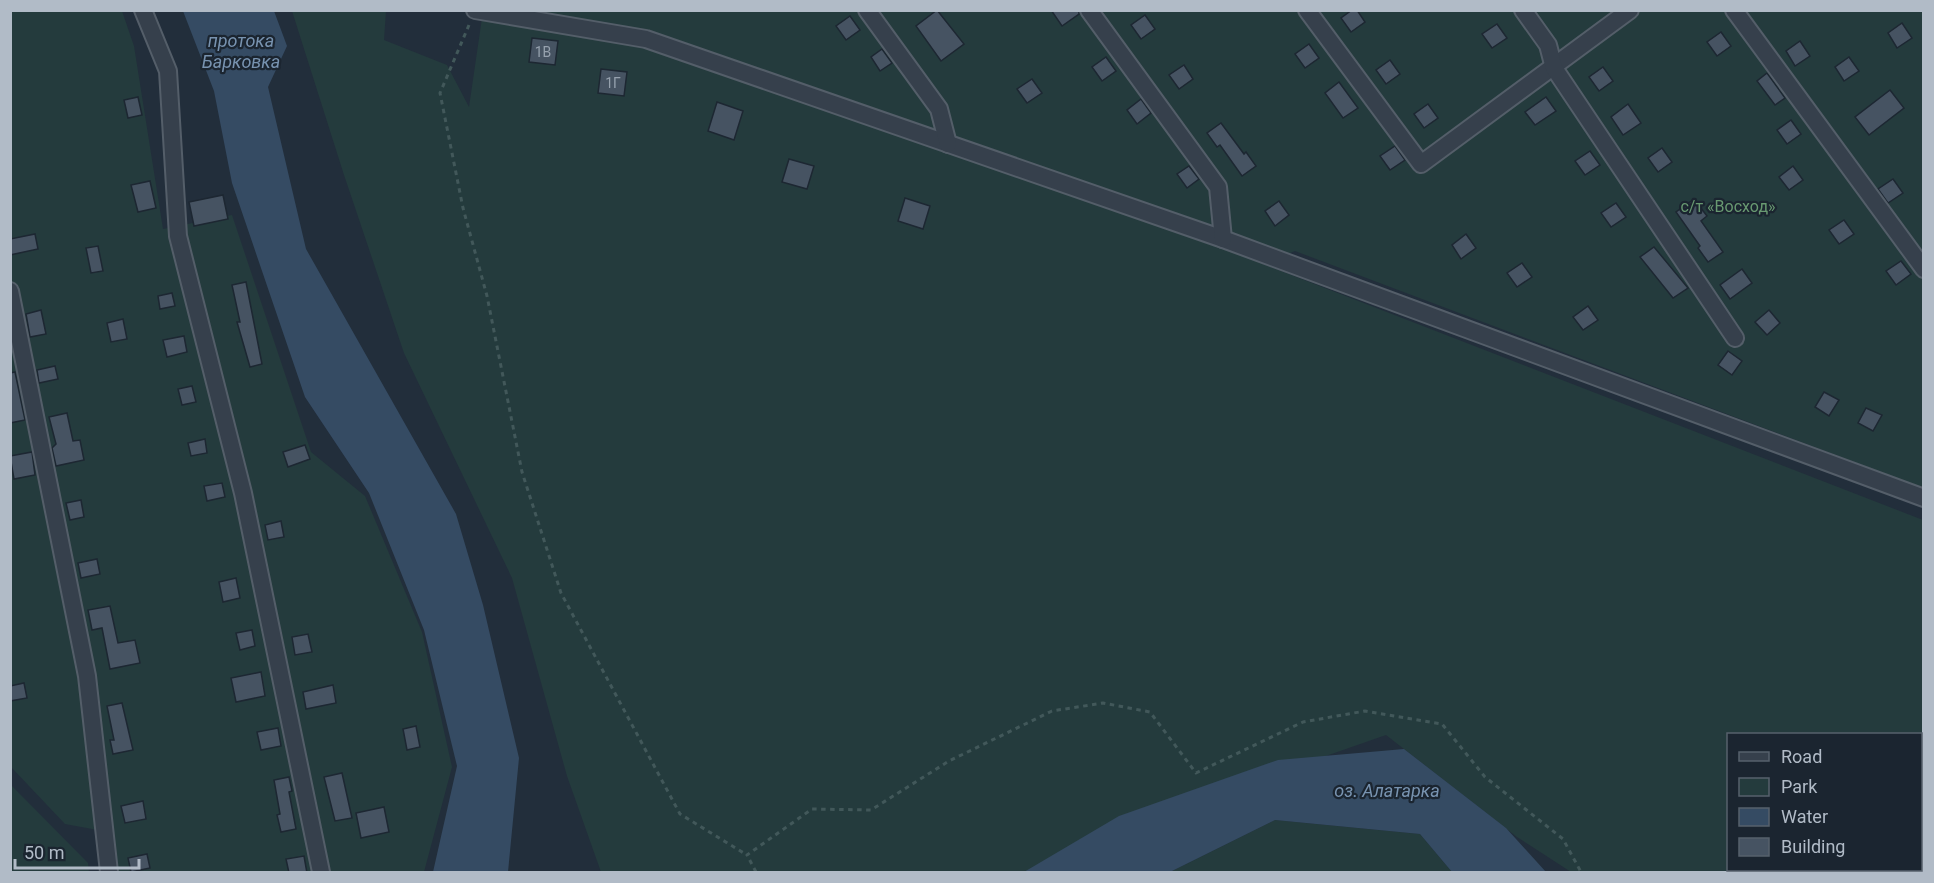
<svg xmlns="http://www.w3.org/2000/svg" width="1934" height="883" viewBox="0 0 1934 883" font-family="Roboto,sans-serif">
<style>
.green{fill:#243b3d;fill-rule:evenodd}
.water{fill:#354b63}
.building{fill:#465362;stroke:#1d2732;stroke-width:1.5}
.lines{fill:none;stroke-linecap:round;stroke-linejoin:round}
.minor-casing{stroke:#545e69;stroke-width:20}
.path{stroke:#42585a;stroke-width:3;stroke-dasharray:4.5 4.5;stroke-linecap:butt}
.minor{stroke:#36404c;stroke-width:16}
.labels{text-anchor:middle;dominant-baseline:central;stroke-width:4.5;stroke-linejoin:round;paint-order:stroke}
.number-label{font-size:14px;fill:#96a1ae}
.park-label{font-size:16px;fill:#689971;stroke:#1b2530}
.water-label{font-size:18px;font-style:italic;fill:#7893b0;stroke:#1b2530}
</style>
<rect width="100%" height="100%" fill="#222e3b"/>
<!-- green -->
<g class="green">
<polygon points="11,11 122,11 134,46 163,229 232,215 311,452 365,496 422,632 452,767 424,872 117,872 114,833 65,824 11,767"/>
<path d="M292,11H386L384,40L447,65L469,107L483,11H1923V488L1295,251L1263,264L1923,520V872H1571L1517,837L1386,735L1214,795L1044,872H601L567,776L512,578L404,353L344,175ZM1728,734H1920V870H1728Z"/>
<polygon points="11,785 88,863 89,872 11,872"/>
<polygon points="1275,820 1420,834 1452,872 1170,872"/>
</g>
<!-- water -->
<g class="water">
<polygon points="183,11 274,11 287,46 268,87 306,249 456,514 483,605 519,758 508,872 433,872 457,766 424,630 369,493 305,397 232,183 214,91"/>
<polygon points="1404,749 1506,828 1546,872 1452,872 1420,834 1275,820 1170,872 1024,872 1119,816 1278,760"/>
</g>
<!-- building -->
<g class="building">
<polygon points="937,10 964,44 941,61 916,26"/>
<polygon points="1051,10 1079,10 1079,14 1062,26"/>
<polygon points="1352,10 1357,10 1365,22 1351,32 1341,18"/>
<polygon points="1145,15 1155,29 1141,39 1131,25"/>
<polygon points="850,16 860,30 846,40 836,26"/>
<polygon points="1902,23 1912,38 1897,48 1888,33"/>
<polygon points="1497,24 1507,38 1492,48 1482,34"/>
<polygon points="1721,32 1731,46 1717,56 1707,42"/>
<polygon points="532,38 558,41 555,65 529,62"/>
<polygon points="1800,41 1810,56 1795,66 1786,51"/>
<polygon points="1309,44 1319,58 1305,68 1295,54"/>
<polygon points="882,49 892,63 880,71 871,57"/>
<polygon points="1106,57 1116,71 1102,81 1092,67"/>
<polygon points="1849,57 1859,71 1844,81 1835,67"/>
<polygon points="1390,60 1400,74 1386,84 1376,70"/>
<polygon points="1184,65 1193,79 1179,89 1169,75"/>
<polygon points="1603,67 1613,81 1599,91 1589,77"/>
<polygon points="601,69 627,72 624,96 598,93"/>
<polygon points="1767,73 1785,98 1775,105 1757,81"/>
<polygon points="1032,79 1042,93 1027,103 1017,89"/>
<polygon points="1339,82 1358,108 1343,118 1325,93"/>
<polygon points="1890,90 1904,108 1869,135 1855,117"/>
<polygon points="138,97 142,115 128,118 124,100"/>
<polygon points="1546,97 1556,111 1535,125 1525,112"/>
<polygon points="1141,99 1151,113 1137,124 1127,110"/>
<polygon points="717,102 743,111 734,140 708,131"/>
<polygon points="1428,104 1438,118 1424,128 1414,114"/>
<polygon points="1628,104 1641,123 1623,135 1611,117"/>
<polygon points="1791,120 1801,134 1787,144 1777,130"/>
<polygon points="1221,123 1244,154 1246,152 1256,166 1242,176 1220,145 1217,147 1207,133"/>
<polygon points="1395,146 1405,160 1390,170 1380,156"/>
<polygon points="1662,148 1672,162 1658,172 1648,158"/>
<polygon points="1590,151 1600,165 1585,175 1575,161"/>
<polygon points="789,159 814,166 807,189 782,182"/>
<polygon points="1189,166 1199,179 1187,188 1177,174"/>
<polygon points="1793,166 1803,180 1789,190 1779,177"/>
<polygon points="1893,179 1903,193 1888,203 1878,189"/>
<polygon points="150,181 156,208 138,212 131,185"/>
<polygon points="223,195 228,219 194,226 189,202"/>
<polygon points="905,198 930,206 923,229 898,221"/>
<polygon points="1694,199 1707,216 1701,221 1723,252 1708,262 1698,248 1700,246 1676,212"/>
<polygon points="1279,201 1289,215 1275,226 1265,211"/>
<polygon points="1616,203 1626,217 1611,227 1601,213"/>
<polygon points="1844,220 1854,234 1839,244 1829,230"/>
<polygon points="35,234 38,249 10,255 10,239"/>
<polygon points="1466,234 1476,248 1461,259 1452,245"/>
<polygon points="98,246 103,271 91,273 86,248"/>
<polygon points="1654,247 1688,288 1673,298 1640,257"/>
<polygon points="1901,261 1911,274 1896,285 1886,271"/>
<polygon points="1522,263 1532,277 1517,287 1507,273"/>
<polygon points="1742,269 1752,283 1730,299 1720,285"/>
<polygon points="246,282 262,364 250,367 237,322 240,322 232,285"/>
<polygon points="172,293 175,306 160,309 158,296"/>
<polygon points="1588,306 1598,320 1583,330 1573,317"/>
<polygon points="41,310 46,334 30,337 26,314"/>
<polygon points="1769,310 1780,323 1767,335 1755,322"/>
<polygon points="123,319 127,339 111,342 107,323"/>
<polygon points="184,336 187,352 167,357 163,340"/>
<polygon points="1728,351 1742,361 1732,375 1718,365"/>
<polygon points="55,366 58,379 39,383 37,370"/>
<polygon points="15,372 25,420 10,423 10,373"/>
<polygon points="192,386 196,402 182,405 178,389"/>
<polygon points="1824,392 1839,400 1829,416 1815,407"/>
<polygon points="1866,408 1882,415 1873,431 1858,423"/>
<polygon points="67,413 73,441 80,440 84,460 56,466 52,448 56,444 49,417"/>
<polygon points="205,439 207,453 191,456 188,443"/>
<polygon points="305,445 310,459 288,467 283,452"/>
<polygon points="32,452 35,475 14,479 10,456"/>
<polygon points="222,483 225,497 207,501 204,486"/>
<polygon points="81,500 84,517 70,520 66,503"/>
<polygon points="281,521 284,537 268,540 265,525"/>
<polygon points="97,559 100,574 81,578 78,563"/>
<polygon points="236,578 240,598 223,602 219,582"/>
<polygon points="110,606 118,643 135,640 140,663 110,669 102,628 92,630 88,610"/>
<polygon points="252,630 255,646 240,650 236,633"/>
<polygon points="308,634 312,652 295,655 292,637"/>
<polygon points="261,672 265,696 236,702 231,678"/>
<polygon points="24,683 27,698 10,701 10,686"/>
<polygon points="333,685 336,703 306,709 303,692"/>
<polygon points="122,703 133,750 113,754 110,740 114,740 107,706"/>
<polygon points="416,726 420,747 407,750 403,729"/>
<polygon points="278,728 281,746 261,750 257,732"/>
<polygon points="342,773 352,818 335,821 324,777"/>
<polygon points="289,777 292,791 289,792 296,829 281,832 277,815 280,814 274,780"/>
<polygon points="143,801 146,819 125,823 121,806"/>
<polygon points="384,807 389,832 361,838 356,813"/>
<polygon points="147,854 150,868 131,872 128,858"/>
<polygon points="304,856 307,873 289,873 286,859"/>
</g>
<g class="lines">
<!-- minor casing -->
<g class="minor-casing">
<g id="minor">
<polyline points="143,10 168,71 178,236 243,493 321,872"/>
<polyline points="475,10 646,39 1223,239 1924,498"/>
<polyline points="867,10 939,109 948,144"/>
<polyline points="1089,10 1218,187 1223,239"/>
<polyline points="1307,10 1421,164 1630,10"/>
<polyline points="1523,10 1548,45 1554,68 1735,338"/>
<polyline points="1734,10 1924,269"/>
<polyline points="10,291 87,676 109,872"/>
</g>
</g>
<!-- path -->
<g class="path">
<polyline points="469,25 440,93 463,208 487,296 522,472 561,593 680,814 747,855"/>
<polyline points="756,872 747,855 812,809 871,810 949,761 1052,711 1103,703 1150,712 1196,773 1303,722 1365,711 1442,724 1485,777 1563,839 1581,872"/>
</g>
<!-- minor -->
<use href="#minor" class="minor"/>
</g>
<g class="labels">
<!-- number labels -->
<g class="number-label">
<text x="543" y="52">1В</text>
<text x="613" y="83">1Г</text>
</g>
<!-- park labels -->
<g class="park-label">
<text x="1728" y="206">с/т «Восход»</text>
</g>
<!-- water labels -->
<g class="water-label">
<text x="241" y="40">протока<tspan x="241" dy="21">Барковка</tspan></text>
<text x="1387" y="790">оз. Алатарка</text>
</g>
</g>
<!-- border -->
<rect width="1934" height="883" fill="none" stroke="#b1bbc7" stroke-width="24"/>
<!-- legend -->
<rect x="1727" y="733" width="195" height="138" fill="#1b2530" stroke="#57616c" stroke-width="1.5"/>
<rect x="1739" y="752" width="30" height="9" fill="#36404c" stroke="#57616c" stroke-width="1.5"/>
<text x="1781" y="763" font-size="18" fill="#b1bbc7">Road</text>
<rect x="1739" y="778" width="30" height="18" fill="#243b3d" stroke="#57616c" stroke-width="1.5"/>
<text x="1781" y="793" font-size="18" fill="#b1bbc7">Park</text>
<rect x="1739" y="808" width="30" height="18" fill="#354b63" stroke="#57616c" stroke-width="1.5"/>
<text x="1781" y="823" font-size="18" fill="#b1bbc7">Water</text>
<rect x="1739" y="838" width="30" height="18" fill="#465362" stroke="#57616c" stroke-width="1.5"/>
<text x="1781" y="853" font-size="18" fill="#b1bbc7">Building</text>
<!-- scale -->
<path d="M15 859v9h124v-9" fill="none" stroke="#b1bbc7" stroke-width="3"/>
<text x="24" y="859" font-size="18" fill="#b1bbc7" stroke="#1b2530" stroke-width="4.5" paint-order="stroke">50 m</text>
</svg>
